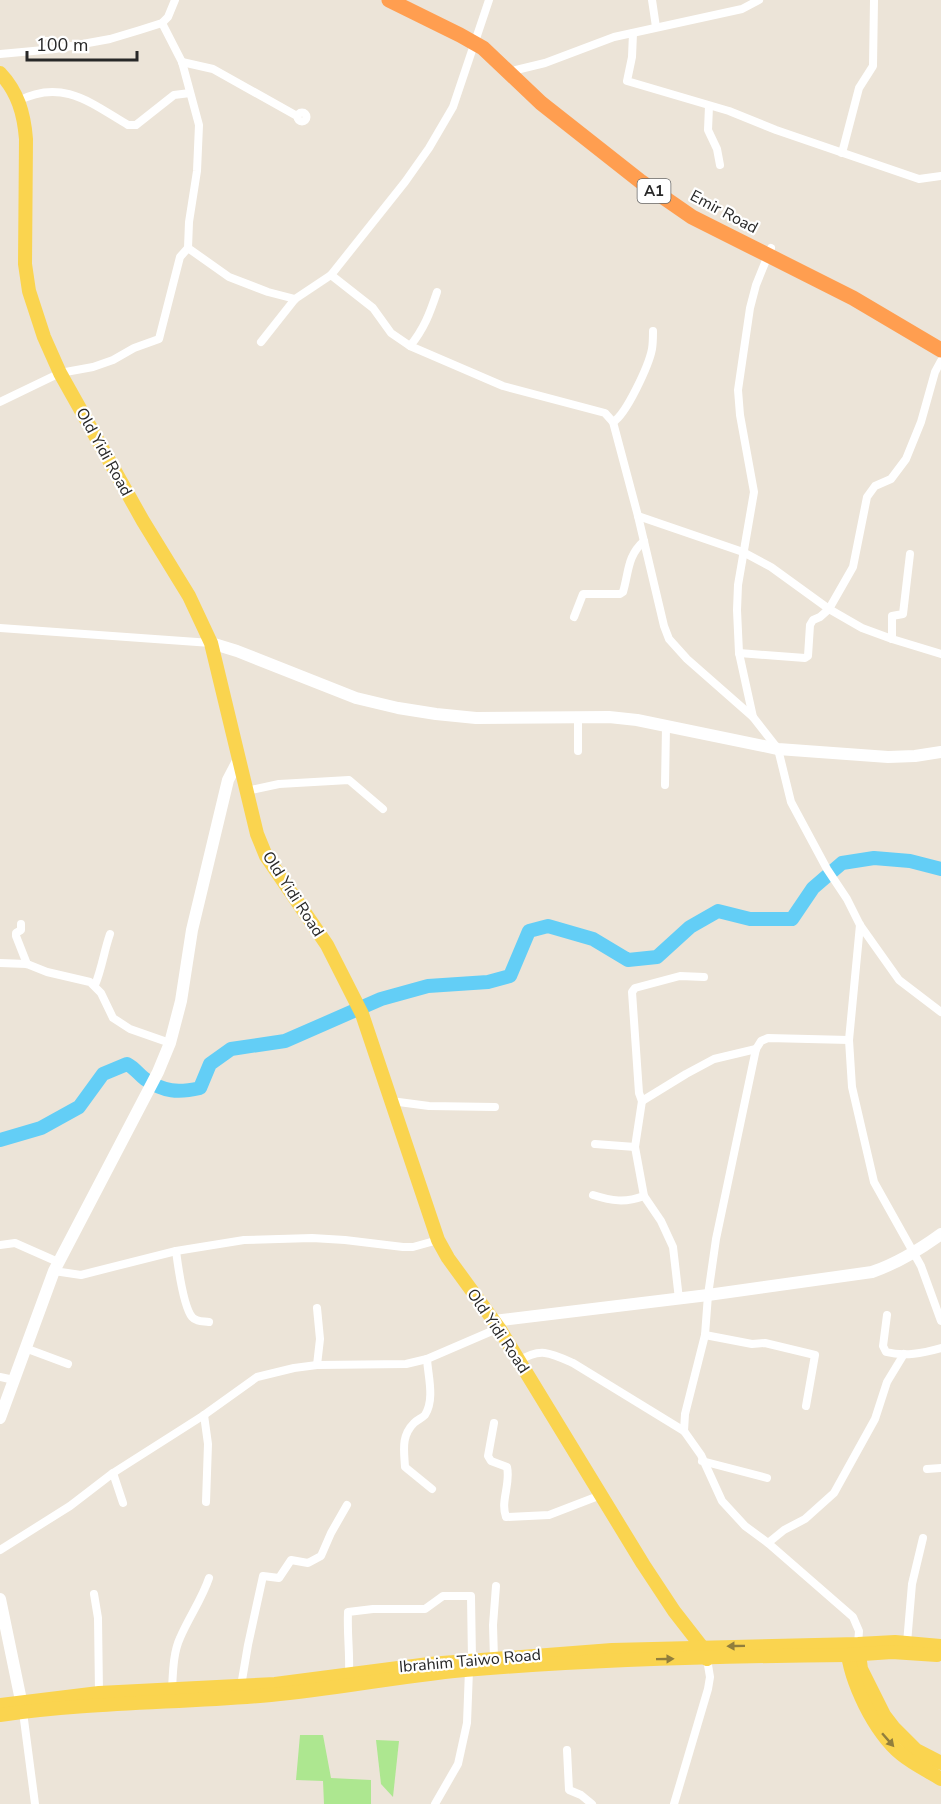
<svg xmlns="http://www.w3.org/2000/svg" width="941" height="1804" viewBox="0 0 941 1804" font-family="'Nunito Sans',sans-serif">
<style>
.grass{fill:#ade790}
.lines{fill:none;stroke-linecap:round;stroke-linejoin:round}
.river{stroke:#63cef6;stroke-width:14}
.street{stroke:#fff;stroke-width:8}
.secondary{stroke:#fff;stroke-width:12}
.primary{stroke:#fad44f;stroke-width:14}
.highway{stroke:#ff9e50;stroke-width:15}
.oneway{fill:#917e3c}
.labels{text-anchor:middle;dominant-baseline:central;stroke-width:4.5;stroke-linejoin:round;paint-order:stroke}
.shield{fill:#fff;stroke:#686868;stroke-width:1.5}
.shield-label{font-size:15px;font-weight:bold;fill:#282828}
.street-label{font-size:16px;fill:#282828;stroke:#fff}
</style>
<rect width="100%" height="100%" fill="#ece4d8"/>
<!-- grass -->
<g class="grass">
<polygon points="300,1735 323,1735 331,1778 371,1780 371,1804 324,1804 323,1781 296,1780"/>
<polygon points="376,1740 399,1741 393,1797 381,1784"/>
</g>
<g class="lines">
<!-- river -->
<path class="river" d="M0,1140L41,1128L79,1107L103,1074L127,1064C135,1068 138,1074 145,1079C164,1092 178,1093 200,1088L210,1064L231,1049L285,1041L381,999L428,986L488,982L510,976L529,931L548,926L593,939L628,960L657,957L690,927L718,911L750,919H792L813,888L842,863L874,858L910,861L941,869"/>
<!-- street -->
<g class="street">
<polyline points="652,0 656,27"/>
<polyline points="162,23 182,62 199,125 197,171 189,222 188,248 229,277 268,292 295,299"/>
<polyline points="633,33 632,57 627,81 729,111 776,130 919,179 941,176"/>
<polyline points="0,54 55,49 110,39 140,30 162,23 168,17 175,0"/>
<polyline points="182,62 213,69 297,116"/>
<polyline points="510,74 516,70 545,63 614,37 742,9 759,0"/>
<path d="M18,101C62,78 91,103 128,125H136L174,95L190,93"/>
<polyline points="709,106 708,130 717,149 720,165"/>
<circle cx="302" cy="117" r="4.5"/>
<polyline points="842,153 859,88 873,66 874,0"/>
<polyline points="771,248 756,285 750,308 738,390 740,415 754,492 738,585 737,610 739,653 753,717 778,749 791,802 827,869 847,899 860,925 899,980 941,1012"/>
<polyline points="331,275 373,308 391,333 410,346 503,386 605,413 613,422 638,516 664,626 669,639 687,659 753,717"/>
<polyline points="261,342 295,299 331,275 405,182 429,148 453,107 489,0"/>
<path d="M410,346C424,329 430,313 437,292"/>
<polyline points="0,402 60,373 93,367 113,360 134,348 159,339 180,257 188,248"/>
<path d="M613,422C626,415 649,365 652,349C653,343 653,337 653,331"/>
<polyline points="638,516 743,552 771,567 829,609 862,628 892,639 941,654"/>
<path d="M574,617L583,594H620L623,592C629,572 627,556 644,541"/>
<polyline points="0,628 211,643"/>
<polyline points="892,639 892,616 903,614 910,554"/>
<polyline points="739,653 805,658 808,656 810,625 813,620 820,617 829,609 853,567 867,497 875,486 891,479 906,459 921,422 935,372 941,361"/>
<polyline points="578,751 578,717"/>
<polyline points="665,785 666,727"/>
<polyline points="246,791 279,784 349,780 383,809"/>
<polyline points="21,924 21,930 16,933 16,936 27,964"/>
<polyline points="860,925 849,1040 852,1087 874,1182 921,1266 941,1321"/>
<polyline points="0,963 27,964 47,972 90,982 101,993 113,1018 130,1029 170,1043"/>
<path d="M95,985C102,968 104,951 110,934"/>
<polyline points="849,1040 768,1038 761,1041 756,1049 716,1239 708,1295 705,1335 685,1414 684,1431 701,1455 722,1501 745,1526 768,1543 853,1617 859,1631 858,1644"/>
<polyline points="391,1101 429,1106 495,1107"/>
<polyline points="642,1101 686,1074 714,1059 756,1049"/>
<polyline points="595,1144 635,1147"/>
<path d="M593,1195C612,1201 625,1203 644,1196"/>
<polyline points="0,1245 15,1243 58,1262"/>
<path d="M176,1251C178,1266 183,1306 192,1317C196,1322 203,1321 209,1322"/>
<polyline points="54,1271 81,1275 176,1251 244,1240 312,1238 345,1240 403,1247 413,1247 438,1240"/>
<polyline points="679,1299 673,1247 661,1221 644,1196 635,1147 642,1101 639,1093 632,992 635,988 680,976 704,977"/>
<path d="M887,1315L883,1346L886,1352C905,1357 923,1353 941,1348"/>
<polyline points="705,1335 752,1344 765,1343 815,1355 806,1406"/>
<polyline points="25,1348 68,1364"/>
<path d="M427,1359C428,1376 435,1399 425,1415C422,1418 417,1420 414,1423C401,1436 404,1450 405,1467L432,1489"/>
<path d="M519,1361C540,1347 551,1353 573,1363L684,1431"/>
<polyline points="317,1365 320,1339 317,1308"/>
<polyline points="0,1377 14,1380"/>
<polyline points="204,1415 208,1444 206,1502"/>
<path d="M494,1423L488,1456L491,1461L507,1467C511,1484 500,1501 506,1517L549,1515L601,1495"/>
<polyline points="702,1461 767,1478"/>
<polyline points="927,1469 941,1468"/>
<polyline points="113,1473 123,1503"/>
<polyline points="768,1543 784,1530 805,1519 834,1493 875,1419 887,1382 904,1354"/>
<polyline points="0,1550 70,1506 113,1473 204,1415 257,1377 294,1368 317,1365 406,1364 427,1359 499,1328"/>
<polyline points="94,1594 98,1618 99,1693"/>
<polyline points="907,1643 912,1584 923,1538"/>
<polyline points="494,1659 493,1625 496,1586"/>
<path d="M349,1675C350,1653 347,1634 348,1612L373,1609H425L443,1596H471L472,1660"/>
<polyline points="241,1686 248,1645 263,1576 279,1578 291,1560 308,1563 321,1556 331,1533 347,1505"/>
<path d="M172,1689C173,1673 173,1653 180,1638C189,1617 202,1599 209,1578"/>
<polyline points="23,1712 35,1804"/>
<polyline points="567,1750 569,1790 581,1795 592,1804"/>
<polyline points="435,1804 458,1764 467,1723 469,1670"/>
<polyline points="674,1804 708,1689 710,1677 707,1659"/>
</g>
<!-- secondary -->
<g class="secondary">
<polyline points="211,643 237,651 356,698 398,708 436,714 476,718 609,717 637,720 778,749 888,757 915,756 941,752"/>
<path d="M494,1321L708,1295L872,1272C898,1263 919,1250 941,1234"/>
<polyline points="0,1418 54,1271 158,1072 170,1043 181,1001 192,930 228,780 239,759"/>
<polyline points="0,1599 23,1710"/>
</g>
<!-- primary -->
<g class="primary">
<path d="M0,73C18,92 24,114 26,139L25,264L29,291L44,337L60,373L143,521L189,596L211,643L257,834L266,856L327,945L362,1014L438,1240L448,1258L499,1328L643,1564L674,1611L702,1647L707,1659"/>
<polyline points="858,1646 861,1669 884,1715 894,1728 916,1750 941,1763"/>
<path d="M847,1647C850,1682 874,1731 901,1754C913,1764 928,1771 941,1779"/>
<polyline points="0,1705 99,1693 275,1684 429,1664 612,1650 858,1644 895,1642 941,1646"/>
<path d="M0,1715C90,1702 180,1703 271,1695C340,1689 408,1674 477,1669C600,1659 724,1656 848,1655L892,1652L937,1655"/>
</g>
<!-- highway -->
<polyline class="highway" points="389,0 460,35 483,48 541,103 640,181 692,217 853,298 941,350"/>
</g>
<!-- one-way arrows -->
<defs><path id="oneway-solid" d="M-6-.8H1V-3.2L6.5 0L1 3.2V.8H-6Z" transform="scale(1.5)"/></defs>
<g class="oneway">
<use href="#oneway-solid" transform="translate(736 1646) rotate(179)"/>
<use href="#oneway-solid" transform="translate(665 1659) rotate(-1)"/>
<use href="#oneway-solid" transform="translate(888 1740) rotate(49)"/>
</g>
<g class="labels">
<!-- shield labels -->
<rect class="shield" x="637.5" y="179" width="33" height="24" rx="4.5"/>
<g class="shield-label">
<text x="654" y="191">A1</text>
</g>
<!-- street labels -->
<g class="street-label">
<text transform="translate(724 212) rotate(28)">Emir Road</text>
<text transform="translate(104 452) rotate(61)">Old Yidi Road</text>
<text transform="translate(293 894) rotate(57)">Old Yidi Road</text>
<text transform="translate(498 1331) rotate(56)">Old Yidi Road</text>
<text transform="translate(470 1661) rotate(-5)">Ibrahim Taiwo Road</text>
</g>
</g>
<!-- scale -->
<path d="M27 51v9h110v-9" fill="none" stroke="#282828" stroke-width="3"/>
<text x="36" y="51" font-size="18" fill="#282828" stroke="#ffffff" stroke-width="4.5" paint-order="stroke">100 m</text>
</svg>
